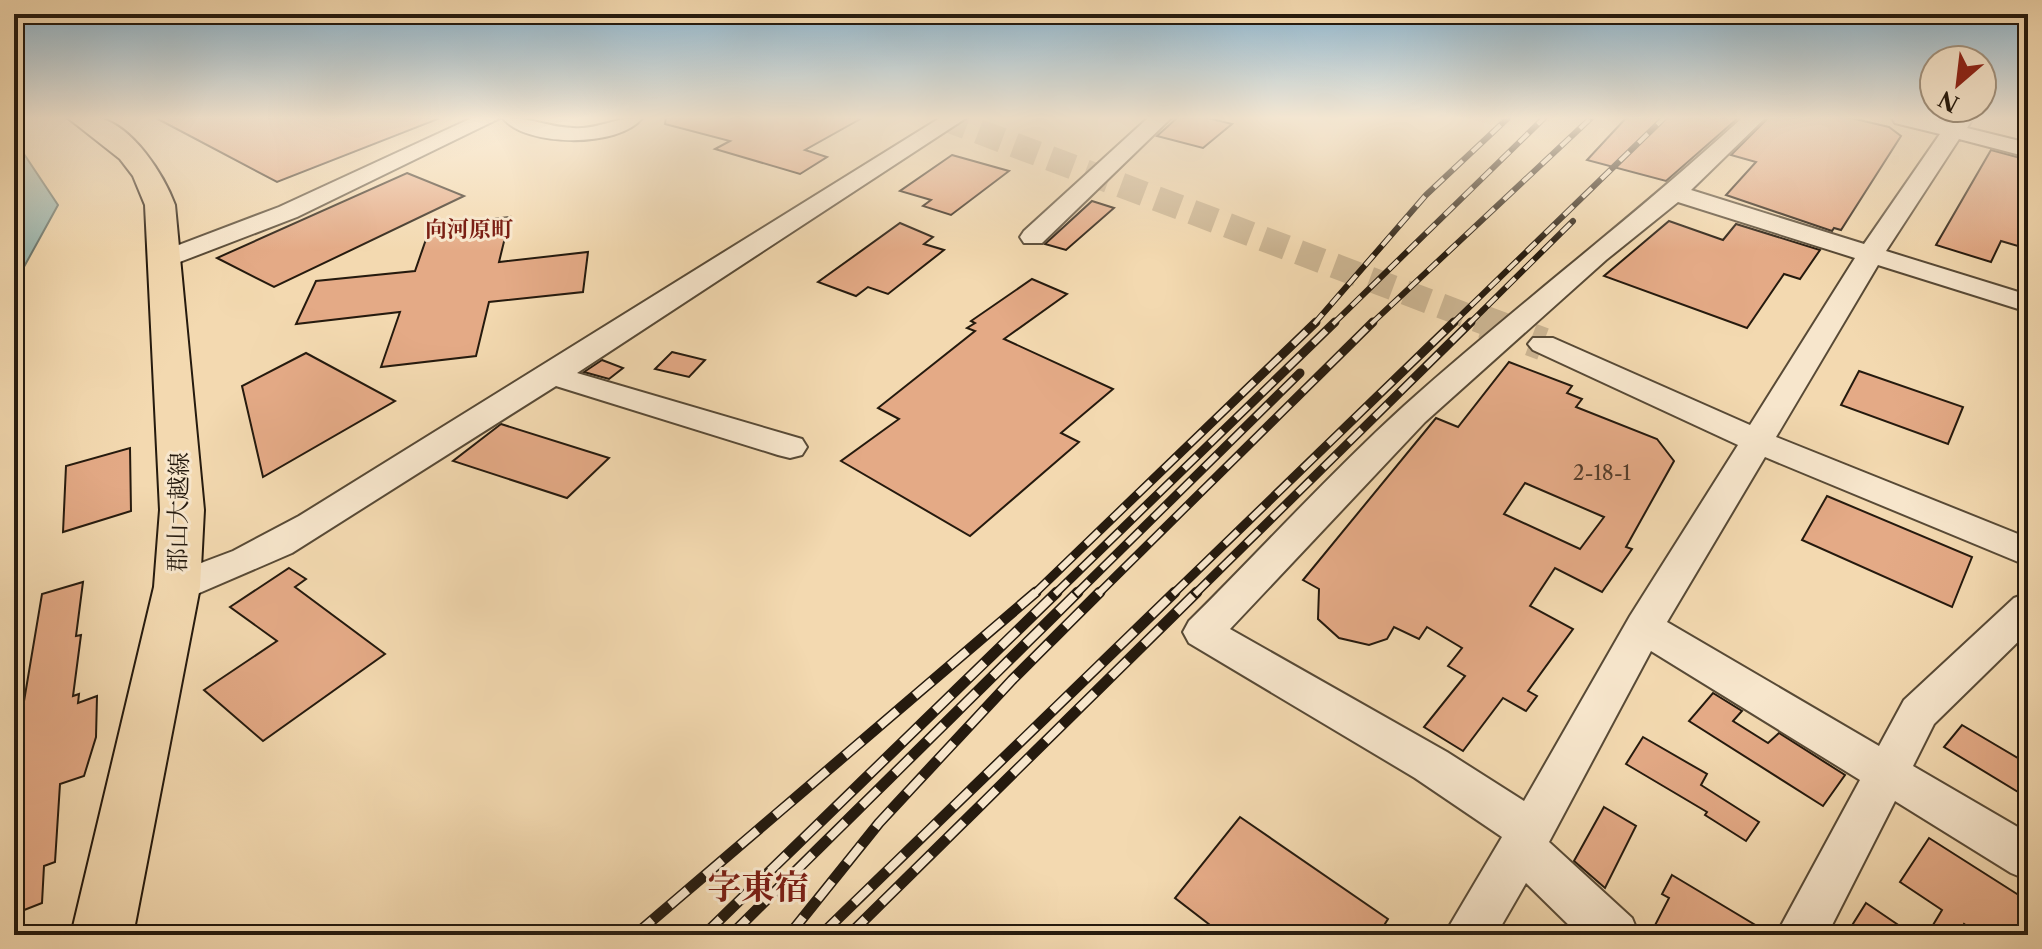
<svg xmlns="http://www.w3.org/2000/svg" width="2042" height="949" viewBox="0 0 2042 949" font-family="'Libre Caslon Text','Noto Serif JP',serif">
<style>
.water{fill:#9db9b2;stroke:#6d7970;stroke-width:2}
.building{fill:#e4aa86;stroke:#251a0e;stroke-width:2;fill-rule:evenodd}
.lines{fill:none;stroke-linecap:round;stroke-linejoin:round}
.minor-tunnel-far1{stroke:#cab390;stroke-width:25;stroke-dasharray:25 13;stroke-linecap:butt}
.minor-tunnel{stroke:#cab390;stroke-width:33;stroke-dasharray:33 17;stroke-linecap:butt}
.minor-casing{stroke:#584a36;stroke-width:4}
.major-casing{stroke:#251a0e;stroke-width:4}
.minor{fill:#f7e6cc;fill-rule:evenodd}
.major{fill:#f3d9b0;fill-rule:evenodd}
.rail-far2-casing{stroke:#251a0e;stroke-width:6}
.rail-far1-casing{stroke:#251a0e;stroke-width:9}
.rail-casing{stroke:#251a0e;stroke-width:11}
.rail-far2{stroke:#f7e6cc;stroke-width:4;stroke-dasharray:13;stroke-linecap:butt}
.rail-far1{stroke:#f7e6cc;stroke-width:6;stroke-dasharray:18;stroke-linecap:butt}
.rail{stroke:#f7e6cc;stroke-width:8;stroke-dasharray:23;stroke-linecap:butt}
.labels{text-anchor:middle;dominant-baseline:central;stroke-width:6;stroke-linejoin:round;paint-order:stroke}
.number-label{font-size:20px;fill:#553e2c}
.far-neighbourhood-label{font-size:22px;font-weight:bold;fill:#7a1f14;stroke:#f7e6cc}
.street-label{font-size:24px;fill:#251a0e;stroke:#f7e6cc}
.near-quarter-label{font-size:34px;font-weight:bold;fill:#7a1f14;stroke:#f7e6cc}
</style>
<rect width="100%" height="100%" fill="#f3d9b0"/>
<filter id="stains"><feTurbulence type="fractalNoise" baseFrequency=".0025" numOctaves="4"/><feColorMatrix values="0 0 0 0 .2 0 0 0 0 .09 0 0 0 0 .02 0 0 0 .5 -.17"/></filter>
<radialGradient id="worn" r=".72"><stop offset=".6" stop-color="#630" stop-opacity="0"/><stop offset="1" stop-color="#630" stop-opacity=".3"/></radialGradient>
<!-- water -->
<polygon class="water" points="14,149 24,154 58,205 14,285"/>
<!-- building -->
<g class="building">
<polygon points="156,118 437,118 438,119 277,182"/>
<polygon points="666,118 862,118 805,150 827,157 800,174 715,149 730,141 665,124"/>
<polygon points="1177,118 1208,118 1232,124 1203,148 1157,136"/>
<polygon points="1626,118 1738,118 1666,181 1587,160"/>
<polygon points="1768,118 1851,118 1889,127 1901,136 1841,230 1834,228 1832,231 1726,195 1756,162 1731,155"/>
<polygon points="1991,150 2028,160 2028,249 2001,241 1991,262 1936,245"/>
<polygon points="952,155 1009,171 951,215 923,206 931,200 900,191"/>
<polygon points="407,173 464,196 274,287 217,258"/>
<polygon points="1092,201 1114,208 1066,250 1045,244"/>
<polygon points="510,217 499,262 588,252 583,292 489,302 476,356 381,367 400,312 296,324 316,281 415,271 431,225"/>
<polygon points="1669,221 1723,240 1736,224 1820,250 1800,279 1784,274 1747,328 1604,276"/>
<polygon points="900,223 933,237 924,244 944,250 888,294 868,287 856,296 818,282"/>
<polygon points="1032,279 1067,294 1004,339 1113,389 1061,433 1079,442 970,536 841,461 899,419 878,408 975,331 967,328 975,323 971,321"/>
<polygon points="672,352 705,360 689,377 655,369"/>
<polygon points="306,353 395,401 263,477 242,386"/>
<polygon points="602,360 623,368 609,379 584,372"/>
<path d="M1509,362L1572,386L1567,393L1582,399L1576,407L1657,439L1674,461L1626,547L1632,549L1602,592L1555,568L1530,606L1573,629L1528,691L1537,696L1526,711L1503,698L1463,751L1424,727L1465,676L1448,666L1462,648L1427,627L1419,639L1394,627L1387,639L1369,645L1339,638L1318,619L1319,589L1303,580L1436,418L1458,427ZM1525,483L1604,517L1580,549L1504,514Z"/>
<polygon points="1859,371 1963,407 1948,444 1841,405"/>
<polygon points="501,424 609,458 567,498 453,461"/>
<polygon points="130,448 131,511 63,532 66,466"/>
<polygon points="1827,496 1972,557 1952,607 1802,540"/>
<polygon points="289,568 306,579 295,587 385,654 263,741 204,690 277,641 230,607"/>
<polygon points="83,582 76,636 81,635 73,696 79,694 78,703 97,696 96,737 84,776 60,784 55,862 44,866 42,903 14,914 14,840 23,707 42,594"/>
<polygon points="1713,693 1742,711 1733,721 1768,743 1779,733 1845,775 1823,806 1689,721"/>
<polygon points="1962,725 2028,764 2028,798 1944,747"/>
<polygon points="1643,737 1707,774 1701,785 1759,822 1746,841 1705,815 1707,812 1626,764"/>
<polygon points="1604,807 1636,826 1605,888 1574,861"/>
<polygon points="1240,817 1388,919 1378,935 1223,935 1175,898"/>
<polygon points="1929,838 2028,901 2028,935 1980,935 1964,924 1958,935 1927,935 1942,910 1900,882"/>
<polygon points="1672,875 1772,935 1650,935 1669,898 1662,894"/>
<polygon points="1866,903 1913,935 1846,935"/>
</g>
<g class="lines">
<!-- minor-tunnel-far1 -->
<polyline class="minor-tunnel-far1" points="943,118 1489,324"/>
<!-- minor-tunnel -->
<polyline class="minor-tunnel" points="1484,322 1543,344"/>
<!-- minor casing -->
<g class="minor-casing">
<g id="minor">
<polygon points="472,118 500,118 297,217 164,268 155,266 151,260 155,254 279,207"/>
<path d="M503,118C531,117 547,127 573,128C597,130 614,117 642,118C619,148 525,147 503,118Z"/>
<polygon points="940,118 966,118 577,373 802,439 807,447 802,455 790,458 778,455 556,386 292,553 190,597 177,601 164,597 158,587 164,577 233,551 299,516"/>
<polygon points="1148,118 1171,118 1042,243 1024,243 1020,237 1024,231"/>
<path d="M1742,118H1765L1691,190L1864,244L1940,134L1895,123L1892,118H1928L1948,123L1951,118H1973L1967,128L2028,143V157L1959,139L1886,251L2028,295V312L1878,265L1776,437L2028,538V566L1765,457L1667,622L1879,746L1904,700L2014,598L2028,593V632L1934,724L1913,766L2028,833V880L2011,873L1895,801L1827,935H1776L1860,780L1651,651L1549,842L1632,918L1639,935H1579L1526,883L1496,935H1444L1502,837L1415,778L1189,643L1183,632L1189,621C1261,550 1329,474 1404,406C1514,307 1633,218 1742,118ZM1678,202L1855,258L1750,425L1553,338H1533L1528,344L1533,350L1738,445L1630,616L1524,801L1447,752L1230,629L1425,422L1606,260Z"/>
</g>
</g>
<!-- major casing -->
<g class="major-casing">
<path id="major" d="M68,118C77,118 90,115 99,118C133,126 164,175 175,205L204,510L200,587L133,935H71L154,587L160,510L145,205L133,176L120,159Z"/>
</g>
<!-- minor -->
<use href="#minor" class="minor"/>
<!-- major -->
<use href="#major" class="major"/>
<!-- rail-far2 casing -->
<g class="rail-far2-casing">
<g id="rail-far2">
<polyline points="1314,324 1426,195 1508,118"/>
<polyline points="1333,324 1544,118"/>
<polyline points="1371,324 1591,118"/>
<polyline points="1452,324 1664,118"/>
<polyline points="1469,324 1573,221"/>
</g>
</g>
<!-- rail-far1 casing -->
<g class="rail-far1-casing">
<g id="rail-far1">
<polyline points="1034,594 1316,322"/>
<polyline points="1055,594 1335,322"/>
<polyline points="1076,594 1300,373"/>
<polyline points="1098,594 1373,322"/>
<polyline points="1173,594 1454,322"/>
<polyline points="1195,594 1471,322"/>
</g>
</g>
<!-- rail casing -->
<g class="rail-casing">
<g id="rail">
<polyline points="635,935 1036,592"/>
<polyline points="704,935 1057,592"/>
<polyline points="731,935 1078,592"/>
<polyline points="789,935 879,823 1012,680 1100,592"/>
<polyline points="821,935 1175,592"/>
<polyline points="849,935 1197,592"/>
</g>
</g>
<!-- rail-far2 -->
<use href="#rail-far2" class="rail-far2"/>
<!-- rail-far1 -->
<use href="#rail-far1" class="rail-far1"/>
<!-- rail -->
<use href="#rail" class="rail"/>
</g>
<!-- sky -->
<linearGradient id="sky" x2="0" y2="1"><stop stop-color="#8ab6d2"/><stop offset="0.47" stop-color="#faeedb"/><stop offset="1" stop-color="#faeedb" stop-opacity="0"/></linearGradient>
<rect width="2042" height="251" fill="url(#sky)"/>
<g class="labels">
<!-- number labels -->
<g class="number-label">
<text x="1602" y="473">2-18-1</text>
</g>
<!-- far-neighbourhood labels -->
<g class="far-neighbourhood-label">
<text x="469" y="229">向河原町</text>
</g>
<!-- street labels -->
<g class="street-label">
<text transform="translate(178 512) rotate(-89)">郡山大越線</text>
</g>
<!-- near-quarter labels -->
<g class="near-quarter-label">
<text x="758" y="887">字東宿</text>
</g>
</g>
<!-- margin -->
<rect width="2042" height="949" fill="none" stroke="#f3d9b0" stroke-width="48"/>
<rect x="16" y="16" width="2010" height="917" fill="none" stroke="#251a0e" stroke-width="4"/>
<rect x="24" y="24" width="1994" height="901" fill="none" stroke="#251a0e" stroke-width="2"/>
<!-- north arrow -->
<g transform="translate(1958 84) rotate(208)"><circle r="38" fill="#f7e6cc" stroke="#a39480" stroke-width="2"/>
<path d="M0-6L14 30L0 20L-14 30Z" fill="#8f2418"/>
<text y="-12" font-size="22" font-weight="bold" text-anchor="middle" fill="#251a0e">N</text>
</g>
<rect width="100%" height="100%" filter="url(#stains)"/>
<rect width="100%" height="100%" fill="url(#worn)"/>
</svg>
